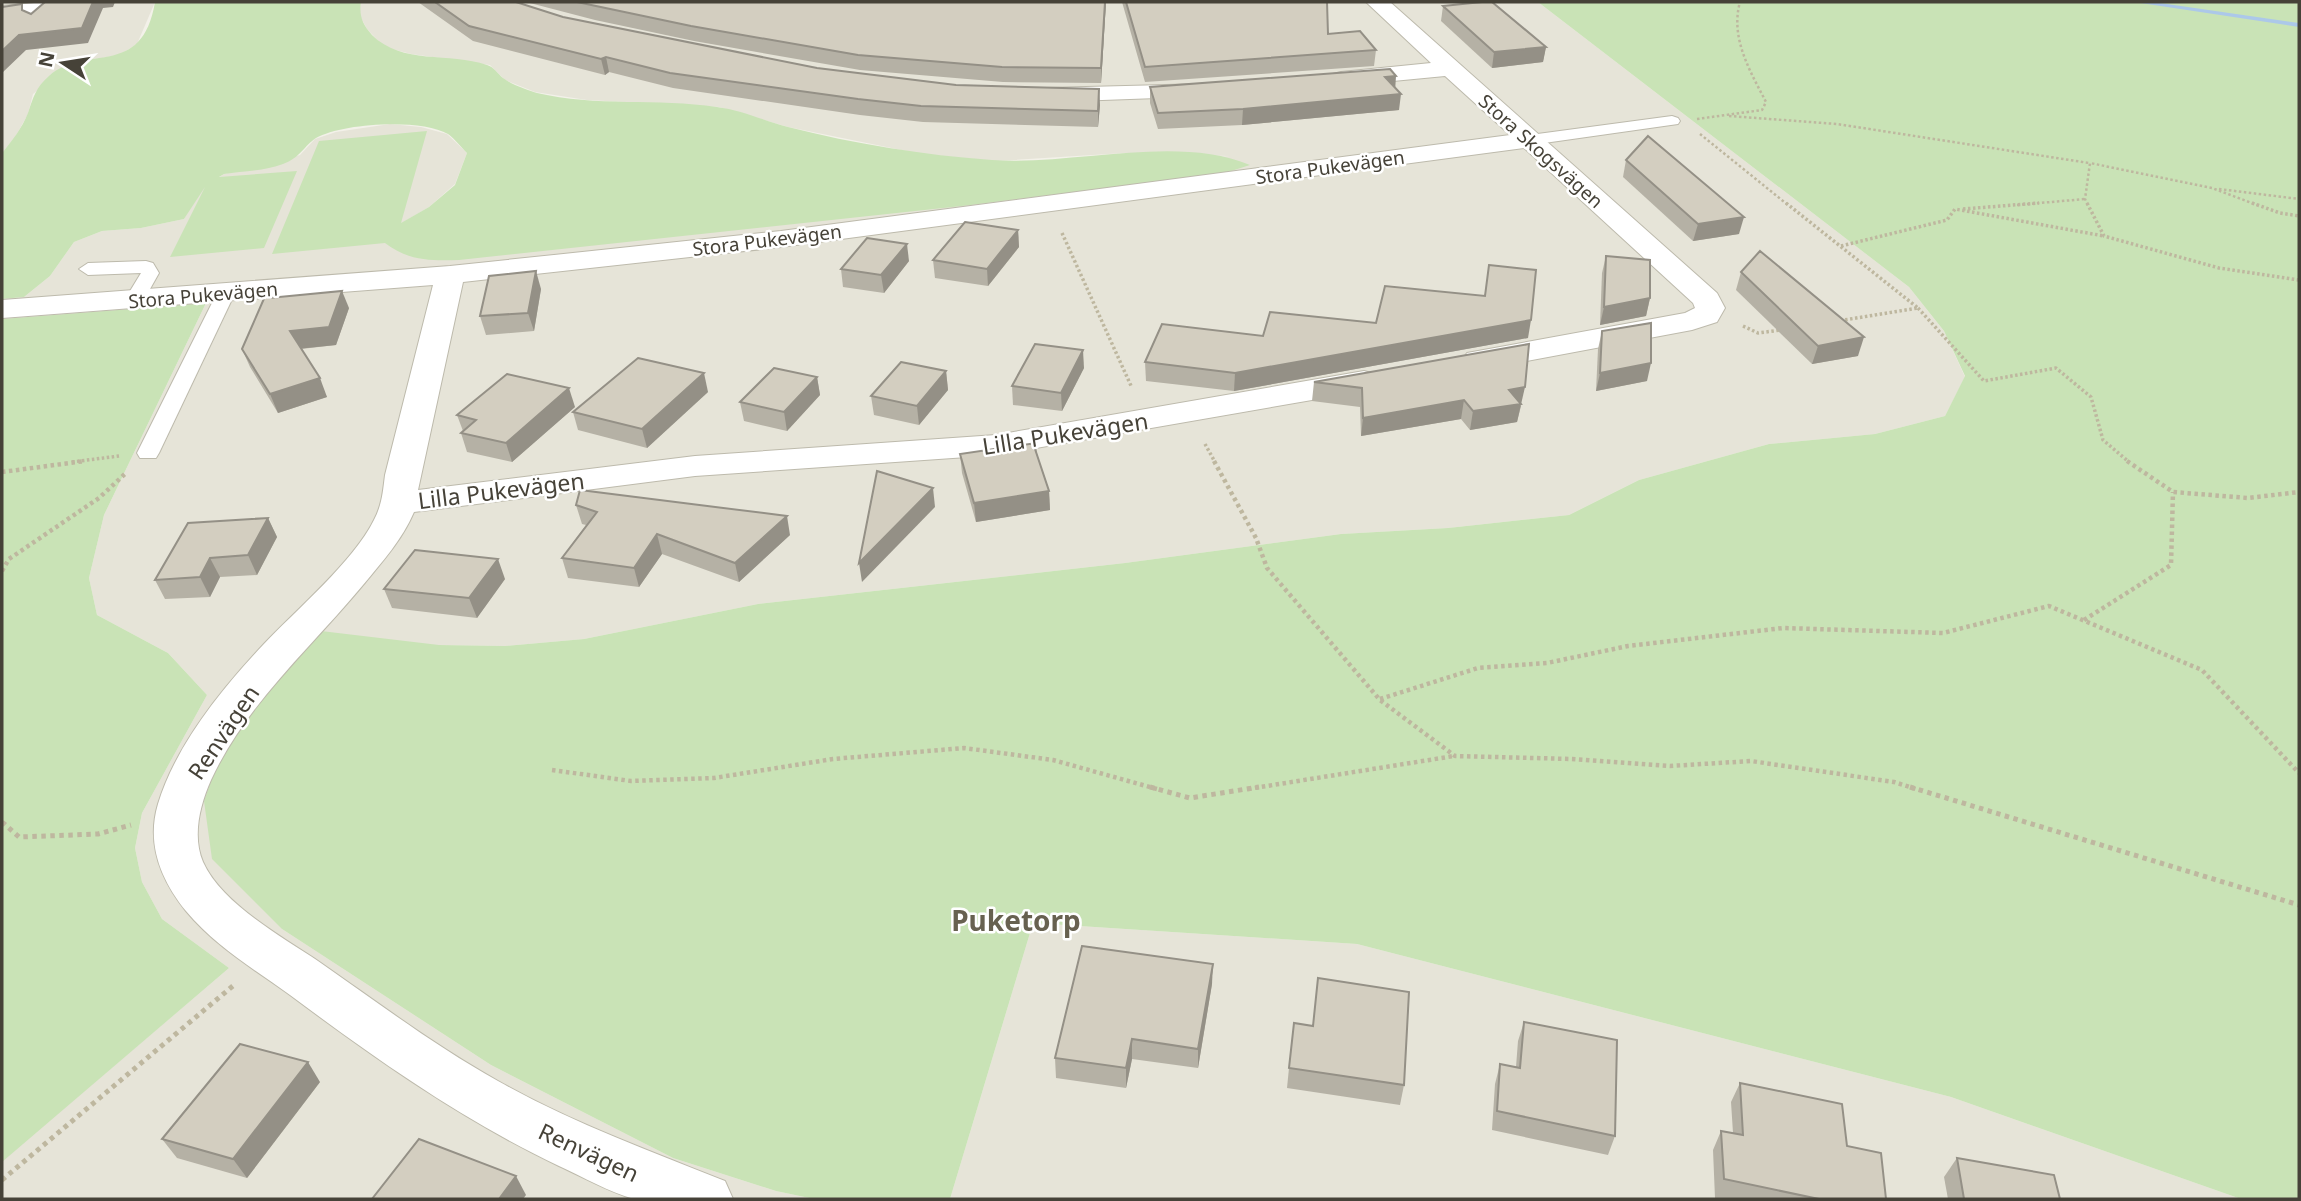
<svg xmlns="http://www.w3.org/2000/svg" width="2301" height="1201" viewBox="0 0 2301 1201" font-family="'Noto Sans',sans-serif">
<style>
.residential{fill:#e6e4d8}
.green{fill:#c9e3b6}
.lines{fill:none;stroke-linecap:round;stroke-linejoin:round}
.stream{fill:#acc8e9;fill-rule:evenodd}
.service-casing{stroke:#bdbaac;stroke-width:2}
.minor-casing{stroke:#bdbaac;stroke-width:2}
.path-far3{stroke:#beb79f;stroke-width:2.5;stroke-dasharray:2.5 2.5;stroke-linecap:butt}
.path-far2{stroke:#beb79f;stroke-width:3.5;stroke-dasharray:2.5 2.5;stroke-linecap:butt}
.path-far1{stroke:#beb79f;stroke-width:4.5;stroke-dasharray:3.5 3.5;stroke-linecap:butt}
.path{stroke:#beb79f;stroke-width:5;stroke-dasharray:4.5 4.5;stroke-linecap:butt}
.service{fill:#fff;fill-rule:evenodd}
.minor{fill:#fff;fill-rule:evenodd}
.wall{fill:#b5b1a5}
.shaded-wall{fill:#949086}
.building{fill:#d3cec0;stroke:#949086;stroke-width:2}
.labels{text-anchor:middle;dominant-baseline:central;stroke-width:5;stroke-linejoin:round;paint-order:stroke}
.far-street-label{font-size:19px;fill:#464238;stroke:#fff}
.street-label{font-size:23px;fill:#464238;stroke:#fff}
.near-neighbourhood-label{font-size:28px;font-weight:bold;fill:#676150;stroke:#fff}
</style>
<rect width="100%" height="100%" fill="#f3f1e9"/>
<!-- residential -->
<g class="residential">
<polygon points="2,2 155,2 137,44 121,54 66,66 33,94 28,114 14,139 2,153"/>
<polygon points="361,2 1538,2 1909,287 1944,331 1965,377 1945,416 1875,434 1769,444 1639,480 1569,515 1448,528 1341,534 1125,563 758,604 584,639 505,646 439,645 282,929 491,1065 673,1158 776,1191 814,1199 2,1199 3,1160 229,968 162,919 142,882 135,848 142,813 207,695 168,653 97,615 89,578 104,515 206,303 2,319 2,299 24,297 50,276 74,242 102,231 141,228 184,219 201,189 224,174 300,155 315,139 336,132 390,124 421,127 447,134 467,153 455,184 429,207 395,227 1229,156 1125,153 996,161 921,154 788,127 719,107 587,100 535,92 505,80 490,65 411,54 384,47 367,29 359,14"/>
<polygon points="1033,923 1357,944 1951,1097 2241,1199 950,1199"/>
</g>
<!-- green -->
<g class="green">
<path d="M155,2H361C359,15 362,24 372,35C402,65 449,52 487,65C494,67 498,74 503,78C512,85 527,90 537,93C596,107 657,98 717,107C741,110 765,121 788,127C855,144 923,155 992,160C1071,166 1177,134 1250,165L1225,173L971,205L459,260C432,261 408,261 385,243L272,254L319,141L427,131L401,223L429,207L455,185L467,153C461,147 455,139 448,134C421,118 342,123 316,138C304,146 300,158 283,164C265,171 242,171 224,174L219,177L297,171L264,248L170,257L205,187L184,219L141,228L102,231L74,242L50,276L24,297L2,299V153C12,141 22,128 28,113C33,98 36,87 49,76C86,43 142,80 155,2Z"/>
<polygon points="1538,2 2299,2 2299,1199 2241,1199 1951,1097 1357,944 1033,923 950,1199 814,1199 776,1191 673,1158 491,1065 282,929 212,859 204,801 219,758 248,711 321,631 439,645 505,646 584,639 758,604 1125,563 1341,534 1448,528 1569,515 1639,480 1769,444 1875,434 1945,416 1965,376 1944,331 1909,287"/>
<polygon points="206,303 104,515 89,578 97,615 168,653 207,695 142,813 135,848 142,882 162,919 229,968 2,1162 2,319"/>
</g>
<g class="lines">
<!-- stream -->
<polygon class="stream" points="2134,2 2153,2 2299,23 2299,27"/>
<!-- service casing -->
<g class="service-casing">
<g id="service">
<polygon points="1672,116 1678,118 1680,121 1678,124 1530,145 1522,140 1530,135"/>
<polygon points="146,261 153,263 159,273 141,305 134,307 124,301 141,273 88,275 79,269 88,263"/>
<polygon points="226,287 235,293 159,453 156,458 140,458 137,453 217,293"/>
</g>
</g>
<!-- minor casing -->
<g class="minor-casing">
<g id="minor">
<polygon points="45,2 52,3 55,8 52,13 2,20 2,6"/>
<path d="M1366,2H1390L1717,293L1725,308L1717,322L1692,330L1478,370L1467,367L1462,360L1467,353L1685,313L1695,308L1693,303L1524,148L781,247L463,282L418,490L695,456L996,435L1364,371L1375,374L1380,381L1375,388L1364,391L996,455L695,476L414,512C402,540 382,562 363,585C310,649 246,704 211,780C200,805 192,836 203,862C221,903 282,937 318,961C377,1002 435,1046 498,1081C570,1122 647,1150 725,1181L733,1199C708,1199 655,1201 634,1199C609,1192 583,1177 559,1166C462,1120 376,1059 290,995C254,969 215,946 186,911C161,880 146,844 158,804C176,745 221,690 263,645C295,611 354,561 374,520C382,505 383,491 385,475L433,285L2,318V300L450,266L781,231L1510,135L1445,76L1341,86L1333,84L1329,79L1333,74L1341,72L1431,63Z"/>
<polygon points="1204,84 1213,86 1216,91 1213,96 1047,102 1038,100 1035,95 1038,90 1047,88"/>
</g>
</g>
<!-- path-far3 -->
<g class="path-far3">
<polyline points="1729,116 1837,124 2089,163"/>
<path d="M1697,119L1762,110L1766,102C1750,71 1730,38 1740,2"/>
<polyline points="1700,134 1788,205"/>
<polyline points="2219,189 2299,199"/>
<polyline points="2017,205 2085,199"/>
<polyline points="2088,205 2085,199 2090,163 2212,188 2257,205"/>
</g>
<!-- path-far2 -->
<g class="path-far2">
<polyline points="1786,203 1918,308 1838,321"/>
<polyline points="2087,203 2104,236 2219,268 2299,280"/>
<polyline points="2252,203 2280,213 2299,216"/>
<polyline points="1963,209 2039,203"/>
<polyline points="1062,233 1132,388"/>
<polyline points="1841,246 1947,220 1955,209 2104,236"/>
<polyline points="1918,308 1984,381 2056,368 2091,397 2103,440 2129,462"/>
<polyline points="1743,326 1758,333 1781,330"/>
<polyline points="1205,444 1215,462"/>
<polyline points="72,462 119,456"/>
</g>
<!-- path-far1 -->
<g class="path-far1">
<polyline points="1214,461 1256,538 1267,568 1380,700 1455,756 1572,759 1670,766 1751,761 1894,782 1916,789"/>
<polyline points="2127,461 2173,492 2248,498 2299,492"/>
<polyline points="2,472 85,461"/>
<polyline points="2,571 9,559 99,498 127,472"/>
<polyline points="2084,620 2171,565 2173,492"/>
<polyline points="1380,699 1478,668 1547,663 1628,646 1783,628 1943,633 2049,606 2202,670 2299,773"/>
<polyline points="552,770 631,781 714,778 833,759 964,748 1053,760 1157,789"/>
<polyline points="1248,789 1454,756"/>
</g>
<!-- path -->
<g class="path">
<polyline points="1150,787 1190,798 1259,787"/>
<polyline points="1910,787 2299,905"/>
<polyline points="2,822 19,837 98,834 131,825"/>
<polyline points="2,1180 234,985"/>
</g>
<!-- service -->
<use href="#service" class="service"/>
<!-- minor -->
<use href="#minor" class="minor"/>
</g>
<!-- wall -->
<g class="wall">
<polygon points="418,2 517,2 563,17 817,68 1100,105 1098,127 923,122 860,115 673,88 609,72 605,75 473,41"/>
<polygon points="526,2 1106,2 1101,83 1003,82 860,70 694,41 595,20"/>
<polygon points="1122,2 1327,2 1328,34 1376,50 1374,66 1145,82"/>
<polygon points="1443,6 1546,47 1543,62 1492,68 1441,21"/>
<polygon points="1150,87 1395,88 1399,110 1242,125 1158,129 1150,103"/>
<polygon points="1626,160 1739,234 1693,241 1623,177"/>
<polygon points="1018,230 1019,247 988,286 935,278 933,260"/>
<polygon points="1606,256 1650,298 1646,316 1600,325 1602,273"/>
<polygon points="909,261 884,293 843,287 841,269"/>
<polygon points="1741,272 1858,356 1812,364 1736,290"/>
<polygon points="541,289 534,331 486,335 480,316"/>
<polygon points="269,298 349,308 336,345 301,349 327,397 278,413 250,367 242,349"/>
<polygon points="1602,331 1647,381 1596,391 1598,349"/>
<polygon points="1528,338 1234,391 1146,381 1145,362"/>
<polygon points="1084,368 1062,411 1013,405 1012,386"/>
<polygon points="946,371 948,390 919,425 874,415 871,396"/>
<polygon points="817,377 820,395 787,431 744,421 740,402"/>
<polygon points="1314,382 1521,406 1517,422 1470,430 1461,419 1361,436 1360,407 1312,401"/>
<polygon points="708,392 647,448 578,430 573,412"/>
<polygon points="575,407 512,462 467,452 461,433 463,431 457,415"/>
<polygon points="1036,443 1037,454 1049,491 1050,510 976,522 962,473 960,454"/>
<polygon points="576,505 790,535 739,582 662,554 639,587 568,578 562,558 586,525 582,524"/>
<polygon points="268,518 277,537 257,575 220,577 210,597 165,599 155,580"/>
<polygon points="505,579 477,618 392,608 384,589"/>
<polygon points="1212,984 1198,1068 1132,1059 1126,1088 1056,1078 1055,1058"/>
<polygon points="1524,1022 1615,1136 1608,1155 1492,1130 1495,1084 1500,1064 1516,1067 1518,1041"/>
<polygon points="1289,1068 1404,1085 1400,1105 1287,1088"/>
<polygon points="320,1082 247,1178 177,1158 162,1139"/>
<polygon points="1740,1083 1847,1146 1886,1199 1721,1199 1715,1198 1713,1150 1721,1131 1733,1133 1731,1102"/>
<polygon points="1957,1158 2060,1199 1948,1199 1944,1177"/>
</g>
<!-- shaded-wall -->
<g class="shaded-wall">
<polygon points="93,2 115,2 113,7 103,8 88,43 26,50 2,73 2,51 19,35"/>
<polygon points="1105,2 1106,2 1101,83 1101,68"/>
<polygon points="1546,47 1543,62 1492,68 1494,52"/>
<polygon points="606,57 609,72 605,75 601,59"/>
<polygon points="1396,76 1395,92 1385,77"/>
<polygon points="1099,89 1100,105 1098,127 1098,111"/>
<polygon points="1401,94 1399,110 1242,125 1243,109"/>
<polygon points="1744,217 1739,234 1693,241 1698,224"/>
<polygon points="1018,230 1019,247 988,286 987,269"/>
<polygon points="907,244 909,261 884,293 881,275"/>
<polygon points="536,271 541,289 534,331 528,313"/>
<polygon points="342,291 349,308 336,345 297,349 290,331"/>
<polygon points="1650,298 1646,316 1600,325 1604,307"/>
<polygon points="1531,320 1528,338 1234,391 1235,373"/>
<polygon points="1864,337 1858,356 1812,364 1818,346"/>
<polygon points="1083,350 1084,368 1062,411 1061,393"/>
<polygon points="1651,363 1647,381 1596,391 1600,373"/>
<polygon points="946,371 948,390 919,425 917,406"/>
<polygon points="704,373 708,392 647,448 642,429"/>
<polygon points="817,377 820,395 787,431 784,412"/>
<polygon points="320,378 327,397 278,413 270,394"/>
<polygon points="1525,387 1517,422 1470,430 1473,411 1509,390"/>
<polygon points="569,388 575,407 512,462 506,443"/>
<polygon points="1464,400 1461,419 1361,436 1363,418"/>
<polygon points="933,488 935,507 862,582 859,563"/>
<polygon points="1049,491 1050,510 976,522 974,503"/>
<polygon points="787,516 790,535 739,582 735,563"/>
<polygon points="268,518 277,537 257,575 248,555"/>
<polygon points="657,534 662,554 639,587 634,568"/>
<polygon points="210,558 220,577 210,597 200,577"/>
<polygon points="498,559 505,579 477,618 469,598"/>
<polygon points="1213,964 1212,984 1198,1068 1198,1049"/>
<polygon points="1132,1039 1132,1059 1126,1088 1126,1068"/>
<polygon points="308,1062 320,1082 247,1178 233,1159"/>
<polygon points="516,1176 526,1195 523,1199 499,1199"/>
</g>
<!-- building -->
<g class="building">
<polygon points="45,2 93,2 82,28 19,35 2,51 2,7 22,4 22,10 31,14"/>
<polygon points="435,2 516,2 563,17 817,68 956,85 1099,89 1098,111 921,106 858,99 670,73 606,57 601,59 469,26"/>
<polygon points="577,2 1105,2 1101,68 1002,67 858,55 691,26"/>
<polygon points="1126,2 1327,2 1328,34 1360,31 1376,50 1145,67"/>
<polygon points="1482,2 1492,2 1546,47 1494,52 1443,6"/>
<polygon points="1390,69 1396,76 1385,77 1401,94 1243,109 1158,113 1150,87"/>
<polygon points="1648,136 1744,217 1698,224 1626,160"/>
<polygon points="965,222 1018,230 987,269 933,260"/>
<polygon points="867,238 907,244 881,275 841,269"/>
<polygon points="1760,251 1864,337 1818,346 1741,272"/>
<polygon points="1606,256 1650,260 1650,298 1604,307"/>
<polygon points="1489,265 1536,270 1531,320 1235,373 1145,362 1162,324 1263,336 1270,312 1376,323 1385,286 1485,296"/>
<polygon points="536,271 528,313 480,316 489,276"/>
<polygon points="342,291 329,327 290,331 320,378 270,394 242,349 266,294 269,298"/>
<polygon points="1651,323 1651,363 1600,373 1602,331"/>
<polygon points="1035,344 1083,350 1061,393 1012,386"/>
<polygon points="1529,344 1525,387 1509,390 1521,404 1473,411 1464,400 1363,418 1362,388 1314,382"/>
<polygon points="638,358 704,373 642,429 573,412"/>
<polygon points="901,362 946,371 917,406 871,396"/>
<polygon points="774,368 817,377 784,412 740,402"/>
<polygon points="507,374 569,388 506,443 461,433 476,420 457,415"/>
<polygon points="1036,443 1034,446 1049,491 974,503 960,454"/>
<polygon points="877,471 933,488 859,563"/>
<polygon points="580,490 787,516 735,563 657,534 634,568 562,558 597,512 576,505"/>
<polygon points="268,518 248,555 210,558 200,577 155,580 188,523"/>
<polygon points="415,550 498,559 469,598 384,589"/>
<polygon points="1082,946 1213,964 1198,1049 1132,1039 1126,1068 1055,1058"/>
<polygon points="1318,978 1409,992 1404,1085 1289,1068 1294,1023 1313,1026"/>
<polygon points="1524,1022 1617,1040 1615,1136 1497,1111 1500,1064 1520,1068"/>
<polygon points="240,1044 308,1062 233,1159 162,1139"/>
<polygon points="1740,1083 1842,1104 1847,1146 1881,1153 1886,1199 1819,1199 1724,1179 1721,1131 1743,1135"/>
<polygon points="419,1139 516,1176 499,1199 372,1199"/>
<polygon points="1957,1158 2054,1175 2060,1199 1964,1199"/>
</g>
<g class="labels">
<!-- far-street labels -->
<g class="far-street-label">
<text transform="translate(1541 151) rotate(42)">Stora Skogsvägen</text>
<text transform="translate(1330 167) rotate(-8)">Stora Pukevägen</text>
<text transform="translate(767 240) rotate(-7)">Stora Pukevägen</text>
<text transform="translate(203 295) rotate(-5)">Stora Pukevägen</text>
</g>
<!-- street labels -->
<g class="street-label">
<text transform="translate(1065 433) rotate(-9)">Lilla Pukevägen</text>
<text transform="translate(501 490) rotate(-7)">Lilla Pukevägen</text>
<text transform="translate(223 732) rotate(-56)">Renvägen</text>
<text transform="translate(589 1152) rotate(25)">Renvägen</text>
</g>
<!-- near-neighbourhood labels -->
<g class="near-neighbourhood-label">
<text x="1016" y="920">Puketorp</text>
</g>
</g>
<!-- border -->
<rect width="2301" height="1201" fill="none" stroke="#464238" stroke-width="7"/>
<!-- north arrow -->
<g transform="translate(63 63) rotate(282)" stroke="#ffffff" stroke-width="5" paint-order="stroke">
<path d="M0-5L12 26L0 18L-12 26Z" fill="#464238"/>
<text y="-10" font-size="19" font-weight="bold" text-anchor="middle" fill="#464238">N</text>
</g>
</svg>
